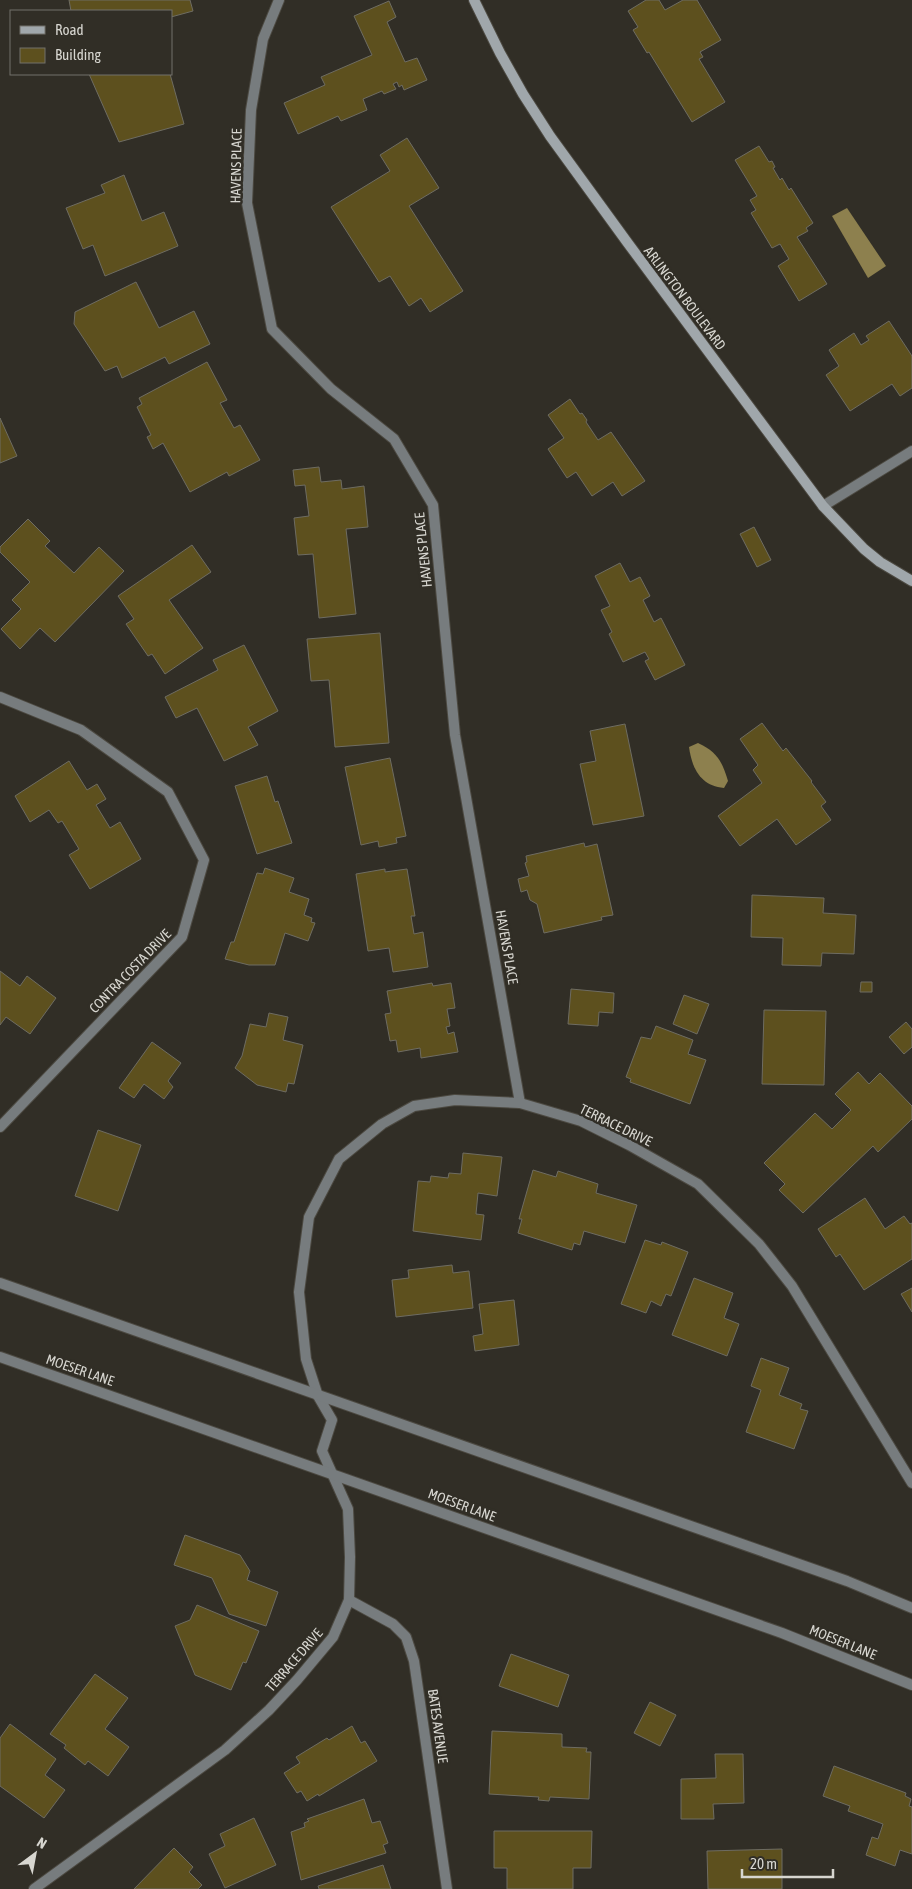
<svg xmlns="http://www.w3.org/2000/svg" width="912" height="1889" viewBox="0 0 912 1889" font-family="'Asap Condensed',sans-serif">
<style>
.water{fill:#8d804e}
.building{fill:#5d501e;stroke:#6e6c62}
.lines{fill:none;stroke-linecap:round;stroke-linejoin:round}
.minor-casing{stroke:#4c4941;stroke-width:12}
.tertiary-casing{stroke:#4c4941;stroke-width:12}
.secondary-casing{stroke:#4c4941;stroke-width:12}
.minor{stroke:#777c7e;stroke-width:10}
.tertiary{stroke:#777c7e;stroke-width:10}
.secondary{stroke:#a0a7ab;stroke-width:10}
.labels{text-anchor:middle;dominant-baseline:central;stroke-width:5;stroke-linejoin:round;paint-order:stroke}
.street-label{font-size:14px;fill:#d7d6d0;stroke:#312e26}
</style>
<rect width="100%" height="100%" fill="#312e26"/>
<!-- water -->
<g class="water">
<polygon points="847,208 886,266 868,278 832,216"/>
<path d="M698,743C717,752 722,761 728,781L724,788C701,786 692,769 689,747Z"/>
</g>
<!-- building -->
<g class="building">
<polygon points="69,0 190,0 193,11 171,17 171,11 71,11"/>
<polygon points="646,0 659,0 665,10 683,0 697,0 721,40 700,52 703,57 699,59 725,102 692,122 649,52 647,53 633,30 638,27 628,11"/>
<polygon points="389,1 396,17 387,22 405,62 417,58 427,80 404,90 402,85 399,87 397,82 393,84 396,89 384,94 382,91 363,99 367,110 341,121 338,116 298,134 284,103 325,85 321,77 372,55 354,16"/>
<polygon points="89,74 170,74 184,124 119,142"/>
<polygon points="407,138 439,188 409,206 463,291 430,312 421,298 409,306 390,276 379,282 331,207 390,171 380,155"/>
<polygon points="759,146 769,162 772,161 775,167 773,168 780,180 782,178 789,190 791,188 813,223 806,228 808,231 797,237 827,284 799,301 778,266 789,259 780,244 772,248 751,213 756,210 750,200 757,196 735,160"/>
<polygon points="124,175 142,221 164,212 178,246 105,276 93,245 83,249 66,208 105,193 101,185"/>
<polygon points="136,282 159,328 194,311 210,344 169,364 165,357 122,378 117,366 105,371 74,324 75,312"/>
<polygon points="889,321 912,356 912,388 900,396 892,384 850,411 826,375 839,366 829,350 854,333 861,345 869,340 866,336"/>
<polygon points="207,362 227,400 220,403 234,428 240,425 260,460 229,476 227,472 190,492 163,443 153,449 147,437 151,435 137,407 142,404 139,398"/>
<polygon points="570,399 580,414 582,413 587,420 586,422 598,440 611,432 645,481 622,496 613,482 592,496 576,472 567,478 548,449 564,438 548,415"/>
<polygon points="0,418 17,456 0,463"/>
<polygon points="319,467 321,482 341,480 342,489 364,486 368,527 346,529 356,614 319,618 313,554 298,555 294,518 309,516 305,485 295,486 293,470"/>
<polygon points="28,519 50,541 45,546 74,573 99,547 124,571 55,642 40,628 20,649 1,629 21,609 12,600 30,582 0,552 0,547"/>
<polygon points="754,527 771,560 757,567 740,534"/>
<polygon points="192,545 211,572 169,600 203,648 165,674 152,654 148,656 126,624 134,619 118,596"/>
<polygon points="620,563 630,582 640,577 650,596 643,600 654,622 661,618 685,665 655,680 645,661 649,659 645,652 623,662 609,634 612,632 601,610 610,606 595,576"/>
<polygon points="380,633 389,743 335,747 329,680 311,681 307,639"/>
<polygon points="244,645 278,711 248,727 258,745 224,761 197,708 176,718 165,697 218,670 213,660"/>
<polygon points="762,723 783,751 786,748 812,781 811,782 826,802 821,806 831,820 796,845 777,819 740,846 718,816 762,783 753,770 758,765 740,739"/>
<polygon points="625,724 644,816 593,825 580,764 596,761 590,731"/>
<polygon points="390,758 406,836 396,838 397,843 379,847 378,841 361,845 345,767"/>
<polygon points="69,761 87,790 97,784 106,799 96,805 110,828 120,822 141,859 90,889 69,855 79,849 62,821 58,823 49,810 30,822 15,796"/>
<polygon points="267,776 275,802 278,801 292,843 257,854 235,786"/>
<polygon points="584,843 585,847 597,844 613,915 601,917 602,920 544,933 537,904 530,900 527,890 521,892 518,879 529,876 525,863 527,862 526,856"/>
<polygon points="265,868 294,878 289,892 309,899 304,915 312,918 311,922 315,923 308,941 285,933 275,965 249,965 225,959 231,942 234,942 257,873 263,874"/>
<polygon points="385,869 385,872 407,869 415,916 411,916 414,934 423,932 428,967 393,972 389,948 368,951 356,874"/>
<polygon points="752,895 824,898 823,913 856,915 854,954 822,953 821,966 782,965 783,938 751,937"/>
<polygon points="0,971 20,986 27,976 56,998 30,1034 6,1017 0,1025"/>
<polygon points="861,982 872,982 872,992 860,992"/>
<polygon points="432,983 433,986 451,983 455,1008 447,1009 450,1026 446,1027 448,1034 454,1032 458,1052 421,1058 420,1048 398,1052 396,1040 390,1041 385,1014 391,1013 387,991"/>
<polygon points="571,989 614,993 613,1013 599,1012 598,1026 568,1024"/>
<polygon points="684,995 709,1004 697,1034 673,1024"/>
<polygon points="764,1010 826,1011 824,1085 762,1084"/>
<polygon points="269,1013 288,1017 283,1040 303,1045 294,1084 288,1083 286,1092 257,1085 235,1068 242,1056 250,1024 266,1027"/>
<polygon points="906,1022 912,1029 912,1047 904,1054 889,1037"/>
<polygon points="656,1026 693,1040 688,1054 706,1060 690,1104 630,1082 631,1079 626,1077 641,1037 651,1039"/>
<polygon points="152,1042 181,1063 168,1081 173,1087 164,1099 144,1084 134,1098 119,1088"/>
<polygon points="858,1072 869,1084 880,1073 912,1106 912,1119 878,1152 873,1146 803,1213 779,1190 785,1184 764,1163 815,1113 832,1129 851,1110 835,1094"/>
<polygon points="98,1130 141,1145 118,1211 75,1196"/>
<polygon points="463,1153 502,1157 497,1196 478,1193 476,1214 484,1215 481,1240 413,1231 418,1181 430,1182 431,1176 448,1178 449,1173 461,1174"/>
<polygon points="533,1170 556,1177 558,1171 598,1184 596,1193 637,1205 625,1243 584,1231 580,1245 574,1243 572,1250 518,1233 522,1219 519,1219"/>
<polygon points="865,1198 885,1229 904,1216 910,1224 912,1223 912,1259 864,1290 840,1254 836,1257 818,1229"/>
<polygon points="645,1240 661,1245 662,1242 688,1252 671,1296 666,1294 661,1306 651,1301 646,1313 621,1304"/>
<polygon points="452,1265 453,1273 469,1271 473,1308 396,1317 392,1280 409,1278 408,1270"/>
<polygon points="694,1278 733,1293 724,1318 739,1324 727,1356 672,1335"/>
<polygon points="912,1288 912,1312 901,1294"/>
<polygon points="514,1300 519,1345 475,1351 473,1336 483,1334 479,1304"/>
<polygon points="761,1358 789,1368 779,1395 802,1404 800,1409 808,1411 794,1449 746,1432 761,1390 751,1386"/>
<polygon points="185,1535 240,1555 250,1571 247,1580 278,1592 266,1626 229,1614 212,1578 174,1565"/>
<polygon points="197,1605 259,1631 246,1663 243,1662 231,1690 195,1675 175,1626 190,1620"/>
<polygon points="511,1654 569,1675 558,1707 499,1686"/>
<polygon points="95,1674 128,1698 105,1729 129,1747 108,1776 88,1761 85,1765 64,1748 66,1745 50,1734"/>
<polygon points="650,1702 676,1715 660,1746 634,1733"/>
<polygon points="10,1724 56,1759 45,1775 65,1790 44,1818 0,1786 0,1738"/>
<polygon points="352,1726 361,1743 365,1741 377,1761 319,1796 318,1794 307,1801 301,1791 297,1793 284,1773 300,1763 296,1757 327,1738 329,1740"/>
<polygon points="492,1731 562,1734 562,1747 587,1748 586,1752 591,1752 589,1799 550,1797 549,1801 538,1800 539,1797 489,1794"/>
<polygon points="715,1754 743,1754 744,1803 713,1804 714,1819 681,1819 681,1779 716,1778"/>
<polygon points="834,1766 906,1793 905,1796 911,1799 909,1806 912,1807 912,1854 900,1850 895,1866 866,1855 872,1837 878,1839 883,1824 848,1811 850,1806 823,1796"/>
<polygon points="364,1799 372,1823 380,1821 388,1843 383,1845 386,1853 301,1880 291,1832 305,1827 304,1823 309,1821 307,1819"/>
<polygon points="254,1818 276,1865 225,1888 209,1854 225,1846 220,1834"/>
<polygon points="494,1831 592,1831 591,1868 573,1868 573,1889 507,1889 507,1868 494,1868"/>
<polygon points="174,1848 193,1867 189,1872 202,1885 198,1889 134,1889"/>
<polygon points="782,1849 782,1889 708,1889 707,1851"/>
<polygon points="383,1865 391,1889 319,1889 318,1886"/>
</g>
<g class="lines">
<!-- minor casing -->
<g class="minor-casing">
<g id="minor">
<polyline points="279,0 263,39 251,110 247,203 272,329 331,389 394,439 433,505 455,735 520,1103"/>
<polyline points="823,506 912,451"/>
<polyline points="0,697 81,730 168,792 204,860 182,937 0,1127"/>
<polyline points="349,1600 393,1624 406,1637 414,1661 447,1889"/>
<polyline points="34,1889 225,1750 269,1710 297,1680 333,1637 349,1600 350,1557 348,1509 322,1451 332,1420 318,1396 306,1359 299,1292 309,1217 339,1159 382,1124 414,1106 455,1100 520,1103 581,1121 629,1145 698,1184 759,1244 792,1286 912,1483"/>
</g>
</g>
<!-- tertiary casing -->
<g class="tertiary-casing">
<g id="tertiary">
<polyline points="0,1283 847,1581 912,1608"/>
<polyline points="0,1357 782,1633 912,1685"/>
</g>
</g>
<!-- secondary casing -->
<g class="secondary-casing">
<polyline id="secondary" points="474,0 500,53 523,94 550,136 627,242 823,506 864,549 880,562 912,581"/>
</g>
<!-- minor -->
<use href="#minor" class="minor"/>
<!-- tertiary -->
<use href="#tertiary" class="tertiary"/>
<!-- secondary -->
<use href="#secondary" class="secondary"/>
</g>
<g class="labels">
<!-- street labels -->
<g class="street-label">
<text transform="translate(236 166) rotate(-89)">HAVENS PLACE</text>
<text transform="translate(685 298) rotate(53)">ARLINGTON BOULEVARD</text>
<text transform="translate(423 550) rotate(-96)">HAVENS PLACE</text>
<text transform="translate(507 947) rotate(80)">HAVENS PLACE</text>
<text transform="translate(130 971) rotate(-46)">CONTRA COSTA DRIVE</text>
<text transform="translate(616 1125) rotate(26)">TERRACE DRIVE</text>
<text transform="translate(80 1370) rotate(19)">MOESER LANE</text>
<text transform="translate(462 1505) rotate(20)">MOESER LANE</text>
<text transform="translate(843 1642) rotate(22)">MOESER LANE</text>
<text transform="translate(294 1660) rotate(-49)">TERRACE DRIVE</text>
<text transform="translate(438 1726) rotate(82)">BATES AVENUE</text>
</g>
</g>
<!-- legend -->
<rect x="10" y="10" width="162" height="65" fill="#312e26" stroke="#73716a"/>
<rect x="20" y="26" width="25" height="8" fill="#a0a7ab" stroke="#73716a"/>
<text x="55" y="35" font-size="15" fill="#d7d6d0">Road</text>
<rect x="20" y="48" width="25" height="15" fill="#5d501e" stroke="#73716a"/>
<text x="55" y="60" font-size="15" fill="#d7d6d0">Building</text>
<!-- north arrow -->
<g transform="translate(35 1854) rotate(32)" stroke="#312e26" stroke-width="4" paint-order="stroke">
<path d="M0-4L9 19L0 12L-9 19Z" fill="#d7d6d0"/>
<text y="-8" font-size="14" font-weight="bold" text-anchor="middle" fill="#d7d6d0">N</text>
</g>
<!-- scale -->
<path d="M742 1869v8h91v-8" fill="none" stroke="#d7d6d0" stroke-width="2.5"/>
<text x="750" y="1869" font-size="15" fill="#d7d6d0" stroke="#312e26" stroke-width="4" paint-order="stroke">20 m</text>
</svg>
